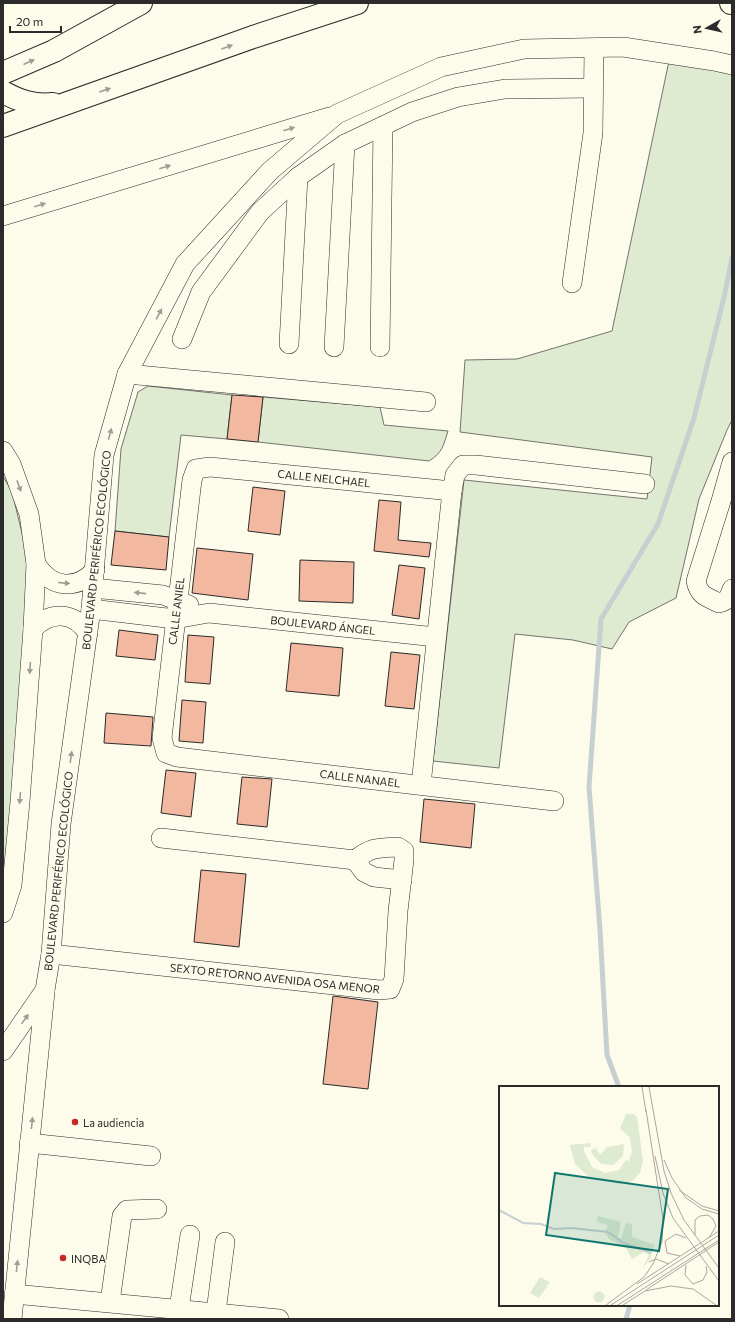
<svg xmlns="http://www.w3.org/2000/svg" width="735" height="1322" viewBox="0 0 735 1322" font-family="Commissioner,sans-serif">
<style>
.grass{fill:#deebd1;stroke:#74746e}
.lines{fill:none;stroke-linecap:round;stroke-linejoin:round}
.stream{stroke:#c7d0d0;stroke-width:5}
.building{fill:#f2b8a0;stroke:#2b2b2b}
.minor-casing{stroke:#2b2b2b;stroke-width:20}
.highway-casing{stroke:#2b2b2b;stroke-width:24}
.minor{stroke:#fdfbea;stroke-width:19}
.highway{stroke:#fdfbea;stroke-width:22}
.oneway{fill:#9e9d94}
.poi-dot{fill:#c62828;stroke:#fdfbea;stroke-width:1.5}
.labels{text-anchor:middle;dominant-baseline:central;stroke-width:3;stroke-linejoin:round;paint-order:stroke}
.street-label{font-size:11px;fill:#2b2b2b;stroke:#fdfbea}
.poi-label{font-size:11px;fill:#2b2b2b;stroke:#fdfbea;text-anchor:start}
.inset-river{fill:none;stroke:#c7d0d0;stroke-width:2}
.inset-road{fill:none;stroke:#a9a89e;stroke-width:1}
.view{fill:#0f766e;fill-opacity:0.15;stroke:#0f766e;stroke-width:2}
.inset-edge{fill:none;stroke:#2b2b2b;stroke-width:2}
</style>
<rect width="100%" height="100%" fill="#fdfbea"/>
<!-- grass -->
<g class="grass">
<polygon points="669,61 732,72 732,420 727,430 699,499 676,598 629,622 612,649 573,640 515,634 499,768 433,761 464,480 647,499 652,457 460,432 465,360 517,359 612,331"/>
<polygon points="148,386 232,395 227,439 181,435 169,537 115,531 121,449 138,392"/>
<path d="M263,397L380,407L384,425L448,431C443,446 443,452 429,461L258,442Z"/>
<polygon points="3,476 12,492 29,562 22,710 3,883"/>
</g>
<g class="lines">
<!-- stream -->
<g class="stream">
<polyline points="619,1087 607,1055 600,930 589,787 601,619 658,524 694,418 725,293 732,258"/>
<polyline points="626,1319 630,1305"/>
</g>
</g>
<!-- building -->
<g class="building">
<polygon points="232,395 263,397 258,442 227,439"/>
<polygon points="253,487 285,491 280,535 248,531"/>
<polygon points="379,500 401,502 398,540 431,543 429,557 374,551"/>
<polygon points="115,531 169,537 166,570 111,565"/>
<polygon points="197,548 253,554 248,600 192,593"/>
<polygon points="300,560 354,562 353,603 299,601"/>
<polygon points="399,565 425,568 419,619 392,615"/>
<polygon points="119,630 158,635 155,660 116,656"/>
<polygon points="188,635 214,637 210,684 185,682"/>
<polygon points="291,643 343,648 339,696 286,691"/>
<polygon points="391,652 420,655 414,709 385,706"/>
<polygon points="182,700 206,702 203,743 179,741"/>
<polygon points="106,713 153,717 151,746 104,743"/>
<polygon points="166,770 196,773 191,817 161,813"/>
<polygon points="242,777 272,779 267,827 237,824"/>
<polygon points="424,799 475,804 471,848 420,842"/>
<polygon points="201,870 246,874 239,947 194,942"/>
<polygon points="333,996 378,1002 368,1089 323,1084"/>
</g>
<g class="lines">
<!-- minor casing -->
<g class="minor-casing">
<g id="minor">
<polyline points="3,216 329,117"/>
<polyline points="572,283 593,133 594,48"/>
<polyline points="182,339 201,292 260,212 298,177 345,144 412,112 458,97 505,89 593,88"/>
<polyline points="289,344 298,177"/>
<polyline points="334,347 345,144"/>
<polyline points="380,347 383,126"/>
<polyline points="127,374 426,402"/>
<polyline points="3,451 11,464 29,514 36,564 33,629 20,802 12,885 3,913"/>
<path d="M732,462L721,501L696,581C699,596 707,597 719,603C728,601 729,597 732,589"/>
<polyline points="452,491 210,467 196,469 192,480 162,738 166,753 177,757 554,801"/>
<path d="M36,564C51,588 76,591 95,570"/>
<polyline points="93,588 163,595 189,605"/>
<polyline points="91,609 175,619 209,613 436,637"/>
<path d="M33,629C51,610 74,612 88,633"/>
<polyline points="421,785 452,491 455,475 463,465 476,465 645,484"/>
<polyline points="161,838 355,860 364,872 374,877 402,880"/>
<path d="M51,954L379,990L390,989L394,979L398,911L404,860V851L398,847C378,848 371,847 355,860"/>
<polyline points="3,1051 45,990 51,954 61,824 91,609 104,455 127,374 185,264 270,171 337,114 441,67 524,49 623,47 714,61 732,65"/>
<polyline points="29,1143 151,1156"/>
<polyline points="14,1294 279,1319"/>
<polyline points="110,1302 122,1216 127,1210 157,1209"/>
<polyline points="179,1309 190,1235"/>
<polyline points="216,1312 225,1242"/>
<polyline points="12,1319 45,992"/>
</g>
</g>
<!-- highway casing -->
<g class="highway-casing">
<g id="highway">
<polyline points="731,3 732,3"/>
<polyline points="3,73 54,51 141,3"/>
<path d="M3,92C19,101 34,106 53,104"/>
<polyline points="3,126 253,37 357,3"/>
</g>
</g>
<!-- minor -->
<use href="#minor" class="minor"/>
<!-- highway -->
<use href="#highway" class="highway"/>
</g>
<!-- one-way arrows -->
<defs><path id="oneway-solid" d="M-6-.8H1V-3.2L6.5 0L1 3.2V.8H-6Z"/></defs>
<g class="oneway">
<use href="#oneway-solid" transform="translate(227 47) rotate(-20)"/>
<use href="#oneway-solid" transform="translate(29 62) rotate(-24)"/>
<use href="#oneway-solid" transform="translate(105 90) rotate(-19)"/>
<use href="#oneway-solid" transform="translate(289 129) rotate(-17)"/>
<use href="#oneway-solid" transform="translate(165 167) rotate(-17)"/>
<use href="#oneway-solid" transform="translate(40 205) rotate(-17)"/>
<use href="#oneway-solid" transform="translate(159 314) rotate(-62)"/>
<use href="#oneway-solid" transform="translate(110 434) rotate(-75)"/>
<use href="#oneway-solid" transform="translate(19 486) rotate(70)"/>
<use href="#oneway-solid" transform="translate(64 583) rotate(5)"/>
<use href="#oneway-solid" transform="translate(140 593) rotate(-174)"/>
<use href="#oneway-solid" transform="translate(30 668) rotate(94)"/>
<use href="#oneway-solid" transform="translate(71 757) rotate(-82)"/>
<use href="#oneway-solid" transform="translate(20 798) rotate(95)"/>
<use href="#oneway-solid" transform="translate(25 1019) rotate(-55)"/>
<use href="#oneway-solid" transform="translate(32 1123) rotate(-84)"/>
<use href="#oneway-solid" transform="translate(17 1266) rotate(-84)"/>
</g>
<!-- markers -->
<g class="poi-dot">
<circle cx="75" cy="1122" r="4"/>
<circle cx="63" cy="1258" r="4"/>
</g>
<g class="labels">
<!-- street labels -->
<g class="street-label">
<text transform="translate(324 478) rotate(6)">CALLE NELCHAEL</text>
<text transform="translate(96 550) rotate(-84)">BOULEVARD PERIFÉRICO ECOLÓGICO</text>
<text transform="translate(176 611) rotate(-83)">CALLE ANIEL</text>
<text transform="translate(323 625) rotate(6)">BOULEVARD ÁNGEL</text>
<text transform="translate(360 778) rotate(7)">CALLE NANAEL</text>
<text transform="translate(58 871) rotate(-84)">BOULEVARD PERIFÉRICO ECOLÓGICO</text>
<text transform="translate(275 978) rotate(6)">SEXTO RETORNO AVENIDA OSA MENOR</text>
</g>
<!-- poi labels -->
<g class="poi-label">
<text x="83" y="1122">La audiencia</text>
<text x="71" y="1258">INQBA</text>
</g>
</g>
<!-- overview -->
<g transform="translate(499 1086)">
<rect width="220" height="220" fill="#fdfbea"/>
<path d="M127,28H135L138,31L144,75L141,87L132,96L121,98L90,91L76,78L71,59L91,57L92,61H85V65L93,81L106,87L120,84L127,74L130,75L133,65L131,52L121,42ZM125,58L124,70L114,79L102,78L93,68L92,64L97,62L101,69L108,61ZM99,130L122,136L119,152H122L127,137L133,138V151L156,159L151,173L143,183L150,169L145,166L133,173L127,162L110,153L106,147L109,139L98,136ZM41,191L51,196L40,212L31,207ZM94.5 211a5.5 5.5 0 1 1 11 0a5.5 5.5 0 1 1-11 0Z" fill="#deebd1"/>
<path class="inset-river" d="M0,124L24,137L42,138L55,143L72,142L109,146L125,157L152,167"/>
<path class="inset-road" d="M143,1L147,26M150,1L165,85L172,107L185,134L220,182M156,70L164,107L174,132L220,195M165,74L173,92L187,112L203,123L220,128M180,104L203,120L220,125M196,149V134L201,130L209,129L214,133L217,140L210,152M181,170L168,167L166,155L177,148L187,152M150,176L157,173L170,178M187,179L186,189L194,198L204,194L208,186L207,180M138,198L220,145M147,204L220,156M107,219L145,191L154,178L163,156L164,133L147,24M112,219L220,149M119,219L220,154M124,219L146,205L172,200L194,203L217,219"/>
<path class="view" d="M56,87L169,103L160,165L47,149Z"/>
<rect width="220" height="220" class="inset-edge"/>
</g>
<!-- border -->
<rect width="735" height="1322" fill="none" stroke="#2b2b2b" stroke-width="8"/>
<!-- north arrow -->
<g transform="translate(707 28) rotate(262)" stroke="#fdfbea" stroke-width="3" paint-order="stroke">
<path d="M0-3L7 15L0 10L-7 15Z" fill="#2b2b2b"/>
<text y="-6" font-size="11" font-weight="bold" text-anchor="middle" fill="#2b2b2b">N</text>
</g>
<!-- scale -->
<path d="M10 26v6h51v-6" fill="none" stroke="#2b2b2b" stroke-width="2"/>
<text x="16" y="26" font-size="12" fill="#2b2b2b" stroke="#fdfbea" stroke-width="3" paint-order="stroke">20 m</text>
</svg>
